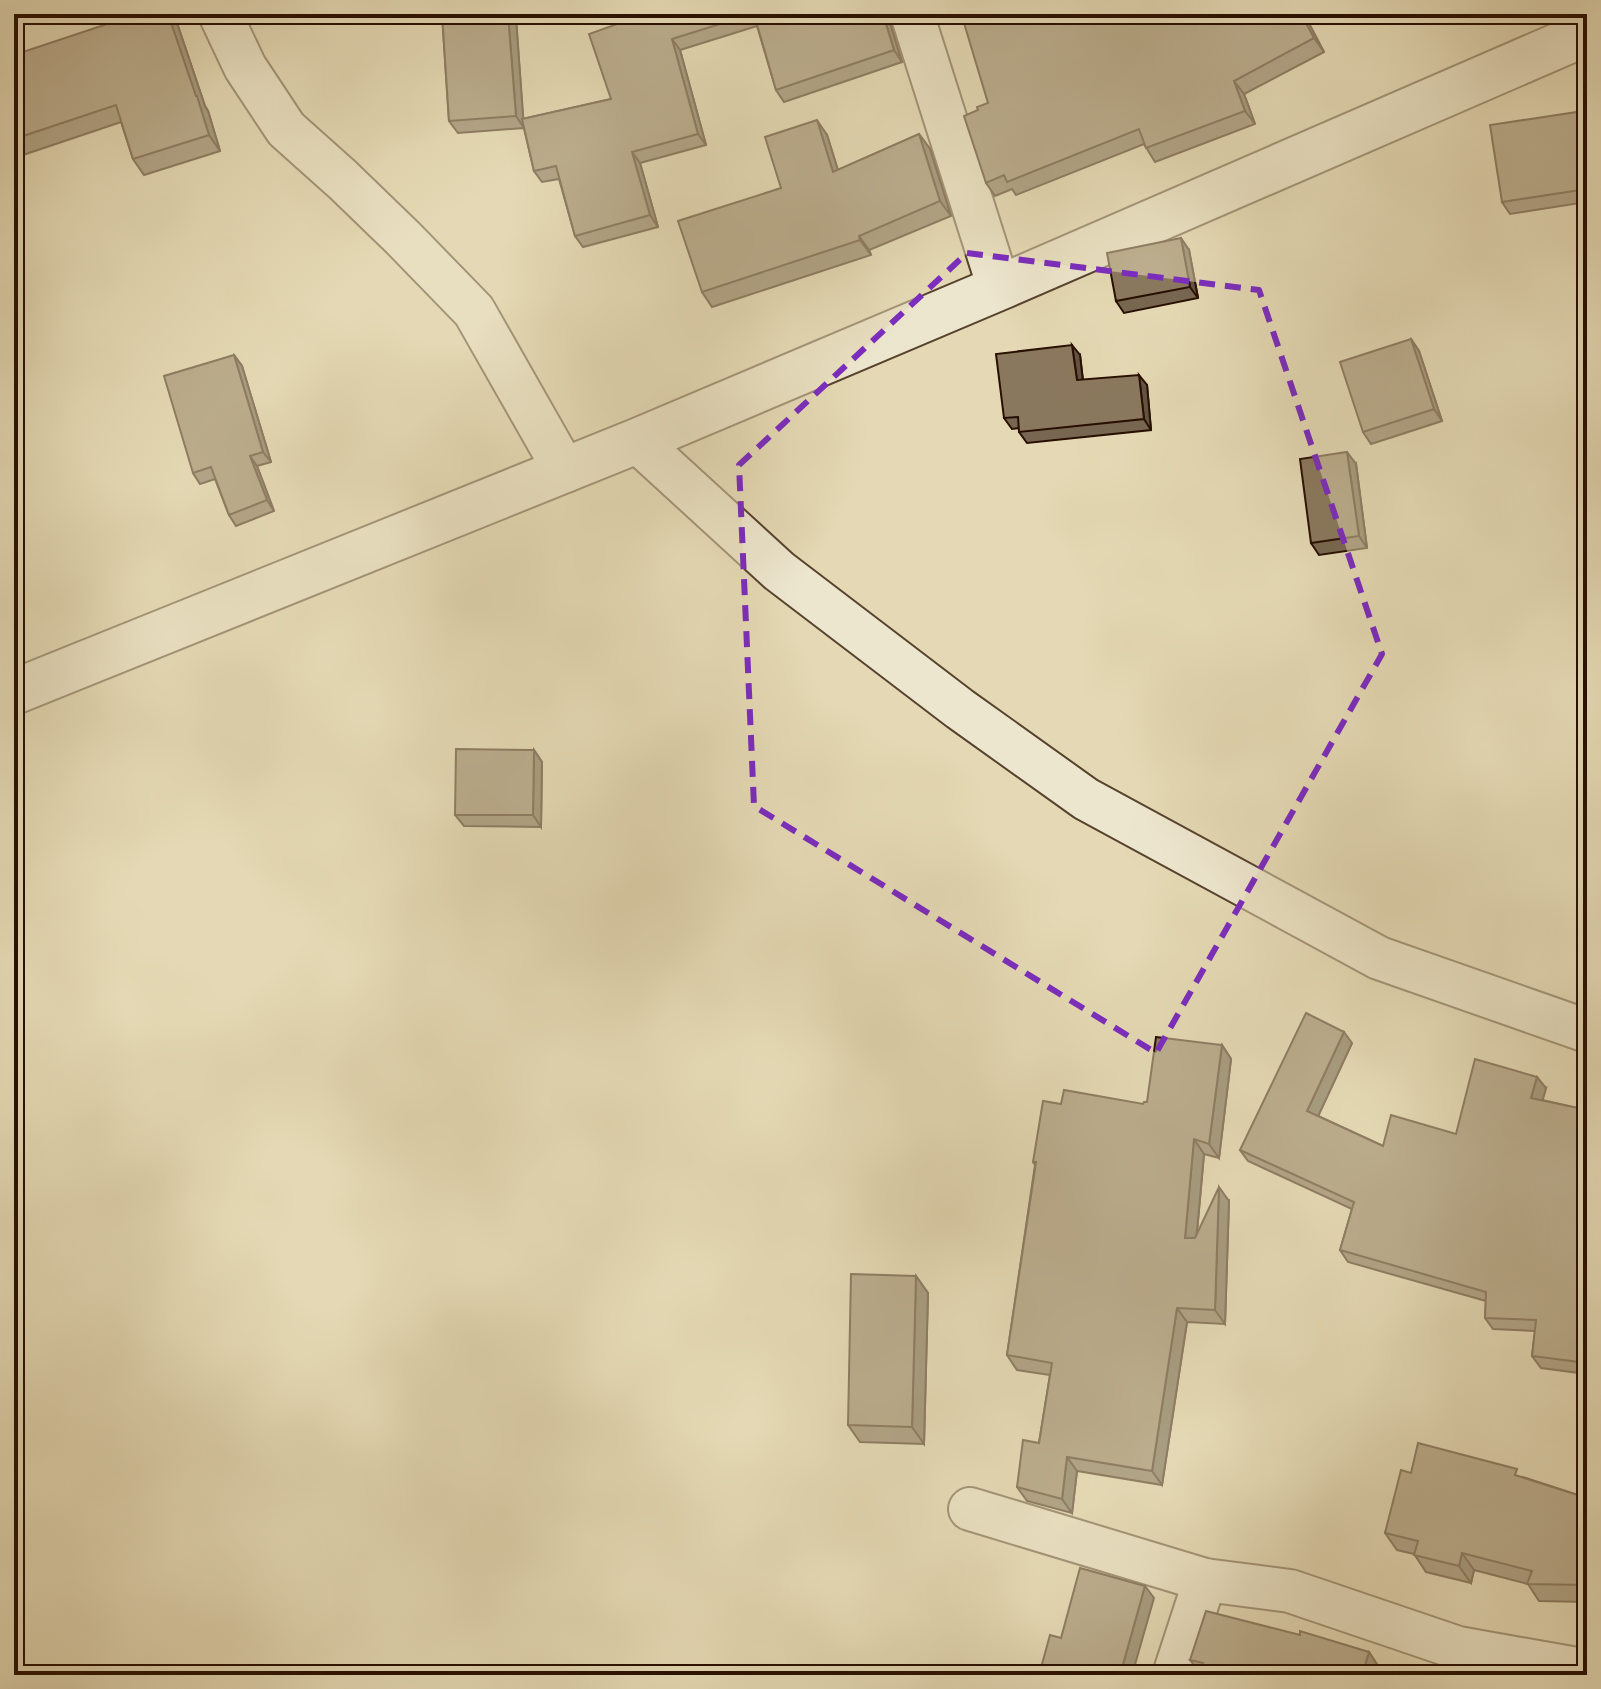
<svg xmlns="http://www.w3.org/2000/svg" width="1601" height="1689" viewBox="0 0 1601 1689" font-family="'IM FELL Double Pica',serif">
<style>
.lines{fill:none;stroke-linecap:round;stroke-linejoin:round}
.minor-casing{stroke:#57422d;stroke-width:46}
.tertiary-casing{stroke:#57422d;stroke-width:48}
.minor{stroke:#ede6ce;stroke-width:42}
.tertiary{stroke:#ede6ce;stroke-width:44}
.wall{fill:#776751;stroke:#280f00;stroke-width:2}
.shaded-wall{fill:#615442;stroke:#280f00;stroke-width:2}
.building{fill:#8a785e;stroke:#280f00;stroke-width:2}
.marked{fill:none;stroke:#7b2cbf;stroke-width:6;stroke-dasharray:16 10;stroke-linejoin:round}
</style>
<rect width="100%" height="100%" fill="#e4d9b4"/>
<filter id="stains"><feTurbulence type="fractalNoise" baseFrequency=".0025" numOctaves="4"/><feColorMatrix values="0 0 0 0 .2 0 0 0 0 .09 0 0 0 0 .02 0 0 0 .5 -.17"/></filter>
<radialGradient id="worn" r=".72"><stop offset=".6" stop-color="#630" stop-opacity="0"/><stop offset="1" stop-color="#630" stop-opacity=".3"/></radialGradient>
<g class="lines">
<!-- minor casing -->
<g class="minor-casing">
<g id="minor">
<polyline points="220,14 245,67 286,129 343,180 403,238 474,311 565,471"/>
<polyline points="912,14 999,288"/>
<polyline points="637,441 779,571 960,709 1086,799 1379,958 1587,1031"/>
<polyline points="970,1509 1205,1580 1290,1591 1458,1648 1571,1668 1587,1669"/>
<polyline points="1174,1675 1205,1580"/>
</g>
</g>
<!-- tertiary casing -->
<g class="tertiary-casing">
<polyline id="tertiary" points="14,692 637,441 999,288 1587,33"/>
</g>
<!-- minor -->
<use href="#minor" class="minor"/>
<!-- tertiary -->
<use href="#tertiary" class="tertiary"/>
</g>
<!-- wall -->
<g class="wall">
<polygon points="442,14 513,14 516,18 523,119 611,99 623,22 620,14 889,14 889,20 902,62 784,102 776,90 757,26 680,50 706,145 640,163 658,227 583,247 575,236 559,179 542,182 534,171 524,128 458,133 449,121"/>
<polygon points="1304,14 1324,52 1244,94 1255,124 1155,162 1144,144 1016,195 1012,189 995,196 986,183 978,110"/>
<polygon points="176,20 205,106 208,111 220,151 144,175 133,159 121,122 14,158 14,55"/>
<polygon points="1577,112 1585,123 1587,136 1587,202 1510,214 1502,202"/>
<polygon points="919,134 930,149 951,216 869,250 871,255 712,307 702,292 781,188 827,135 838,170"/>
<polygon points="1189,250 1198,298 1124,313 1116,301"/>
<polygon points="1411,339 1419,351 1442,421 1371,444 1363,432"/>
<polygon points="234,355 242,366 271,462 257,466 274,511 236,526 229,515 215,479 200,484 193,473"/>
<polygon points="1080,355 1083,380 1147,385 1151,430 1027,443 1019,432 1019,428 1012,429 1004,418"/>
<polygon points="1356,464 1367,548 1319,555 1311,543"/>
<polygon points="534,750 542,762 541,827 464,826 455,815"/>
<polygon points="1352,1043 1318,1116 1383,1146 1456,1134 1546,1088 1542,1100 1587,1110 1587,1374 1541,1368 1532,1356 1535,1331 1493,1329 1485,1318 1486,1301 1348,1262 1340,1250 1352,1209 1248,1161 1240,1150"/>
<polygon points="1222,1045 1231,1059 1219,1158 1204,1154 1197,1233 1229,1201 1225,1324 1187,1322 1162,1485 1077,1471 1072,1513 1027,1501 1017,1487 1039,1443 1050,1375 1017,1370 1007,1355 1035,1165 1033,1162 1061,1104 1143,1104 1147,1102"/>
<polygon points="916,1276 928,1293 924,1444 860,1442 848,1425"/>
<polygon points="1411,1473 1523,1477 1587,1498 1587,1602 1539,1601 1528,1584 1474,1570 1471,1583 1426,1572 1414,1554 1397,1550 1385,1533"/>
<polygon points="1369,1652 1378,1666 1376,1675 1199,1675 1200,1673 1190,1660"/>
</g>
<!-- shaded-wall -->
<g class="shaded-wall">
<polygon points="168,14 172,14 176,20 205,106 208,111 220,151 209,135"/>
<polygon points="508,14 513,14 516,18 524,128 516,116"/>
<polygon points="883,14 889,14 889,20 902,62 894,50"/>
<polygon points="1301,14 1304,14 1324,52 1314,38"/>
<polygon points="672,39 680,50 706,145 698,134"/>
<polygon points="1234,81 1244,94 1255,124 1245,111"/>
<polygon points="1577,112 1585,123 1587,136 1587,177"/>
<polygon points="817,120 827,135 843,187 833,172"/>
<polygon points="919,134 930,149 951,216 940,201"/>
<polygon points="632,152 640,163 658,227 650,215"/>
<polygon points="859,236 869,250 871,255 860,240"/>
<polygon points="1181,238 1189,250 1198,298 1190,287"/>
<polygon points="1411,339 1419,351 1442,421 1434,409"/>
<polygon points="1072,345 1080,355 1084,391 1077,380"/>
<polygon points="234,355 242,366 271,462 263,452"/>
<polygon points="1139,375 1147,385 1151,430 1144,419"/>
<polygon points="1347,452 1356,464 1367,548 1359,536"/>
<polygon points="250,456 257,466 274,511 267,500"/>
<polygon points="534,750 542,762 541,827 533,815"/>
<polygon points="1344,1032 1352,1043 1315,1123 1307,1111"/>
<polygon points="1222,1045 1231,1059 1219,1158 1209,1144"/>
<polygon points="1537,1077 1546,1088 1540,1110 1531,1098"/>
<polygon points="1194,1139 1204,1154 1195,1252 1185,1238"/>
<polygon points="1219,1187 1229,1201 1225,1324 1215,1310"/>
<polygon points="916,1276 928,1293 924,1444 912,1427"/>
<polygon points="1177,1308 1187,1322 1162,1485 1152,1471"/>
<polygon points="1067,1457 1077,1471 1072,1513 1062,1499"/>
<polygon points="1462,1553 1474,1570 1471,1583 1459,1566"/>
<polygon points="1145,1586 1154,1598 1132,1675 1120,1675"/>
<polygon points="1369,1652 1378,1666 1376,1675 1362,1675"/>
</g>
<!-- building -->
<g class="building">
<polygon points="137,14 168,14 196,96 197,96 209,135 133,159 116,105 14,139 14,55"/>
<polygon points="442,14 508,14 516,116 449,121"/>
<polygon points="620,14 752,14 672,39 698,134 632,152 650,215 575,236 556,166 534,171 522,119 611,99 589,34 623,22"/>
<polygon points="754,14 883,14 894,50 776,90"/>
<polygon points="973,14 1301,14 1314,38 1234,81 1245,111 1146,148 1139,129 1007,182 1004,175 986,183 964,116 978,110 977,107 988,103 964,23 975,19"/>
<polygon points="1577,112 1587,177 1587,189 1502,202 1490,125"/>
<polygon points="817,120 833,172 919,134 940,201 859,236 860,240 702,292 678,221 781,188 765,137"/>
<polygon points="1181,238 1190,287 1116,301 1107,253"/>
<polygon points="1411,339 1434,409 1363,432 1340,362"/>
<polygon points="1072,345 1077,380 1139,375 1144,419 1019,432 1018,417 1004,418 996,354"/>
<polygon points="234,355 263,452 250,456 267,500 229,515 211,467 193,473 164,376"/>
<polygon points="1347,452 1359,536 1311,543 1300,459"/>
<polygon points="456,749 534,750 533,815 455,815"/>
<polygon points="1306,1013 1344,1032 1307,1111 1383,1146 1391,1115 1456,1134 1475,1059 1537,1077 1531,1098 1587,1110 1587,1363 1532,1356 1536,1320 1485,1318 1486,1292 1340,1250 1354,1202 1240,1150"/>
<polygon points="1156,1037 1222,1045 1209,1144 1194,1139 1185,1238 1195,1238 1219,1187 1215,1310 1177,1308 1152,1471 1067,1457 1062,1499 1017,1487 1023,1440 1039,1443 1052,1363 1007,1355 1036,1162 1033,1162 1043,1101 1061,1104 1064,1090 1143,1104 1144,1102 1147,1102"/>
<polygon points="851,1274 916,1276 912,1427 848,1425"/>
<polygon points="1418,1443 1517,1469 1515,1475 1587,1498 1587,1585 1527,1584 1532,1571 1462,1553 1459,1566 1414,1555 1418,1541 1385,1533 1401,1470 1411,1473"/>
<polygon points="1080,1568 1145,1586 1120,1675 1039,1675 1050,1635 1061,1638"/>
<polygon points="1206,1611 1300,1635 1300,1631 1369,1652 1362,1675 1199,1675 1203,1663 1190,1660"/>
</g>
<!-- marked area -->
<path d="M0 0H1601V1689H0ZM967,253L1259,290L1382,654L1156,1053L754,806L739,465Z" fill="#e4d9b4" fill-opacity=".55" fill-rule="evenodd"/>
<path class="marked" d="M967,253L1259,290L1382,654L1156,1053L754,806L739,465Z"/>
<!-- margin -->
<rect width="1601" height="1689" fill="none" stroke="#e4d9b4" stroke-width="48"/>
<rect x="16" y="16" width="1569" height="1657" fill="none" stroke="#280f00" stroke-width="4"/>
<rect x="24" y="24" width="1553" height="1641" fill="none" stroke="#280f00" stroke-width="2"/>
<rect width="100%" height="100%" filter="url(#stains)"/>
<rect width="100%" height="100%" fill="url(#worn)"/>
</svg>
